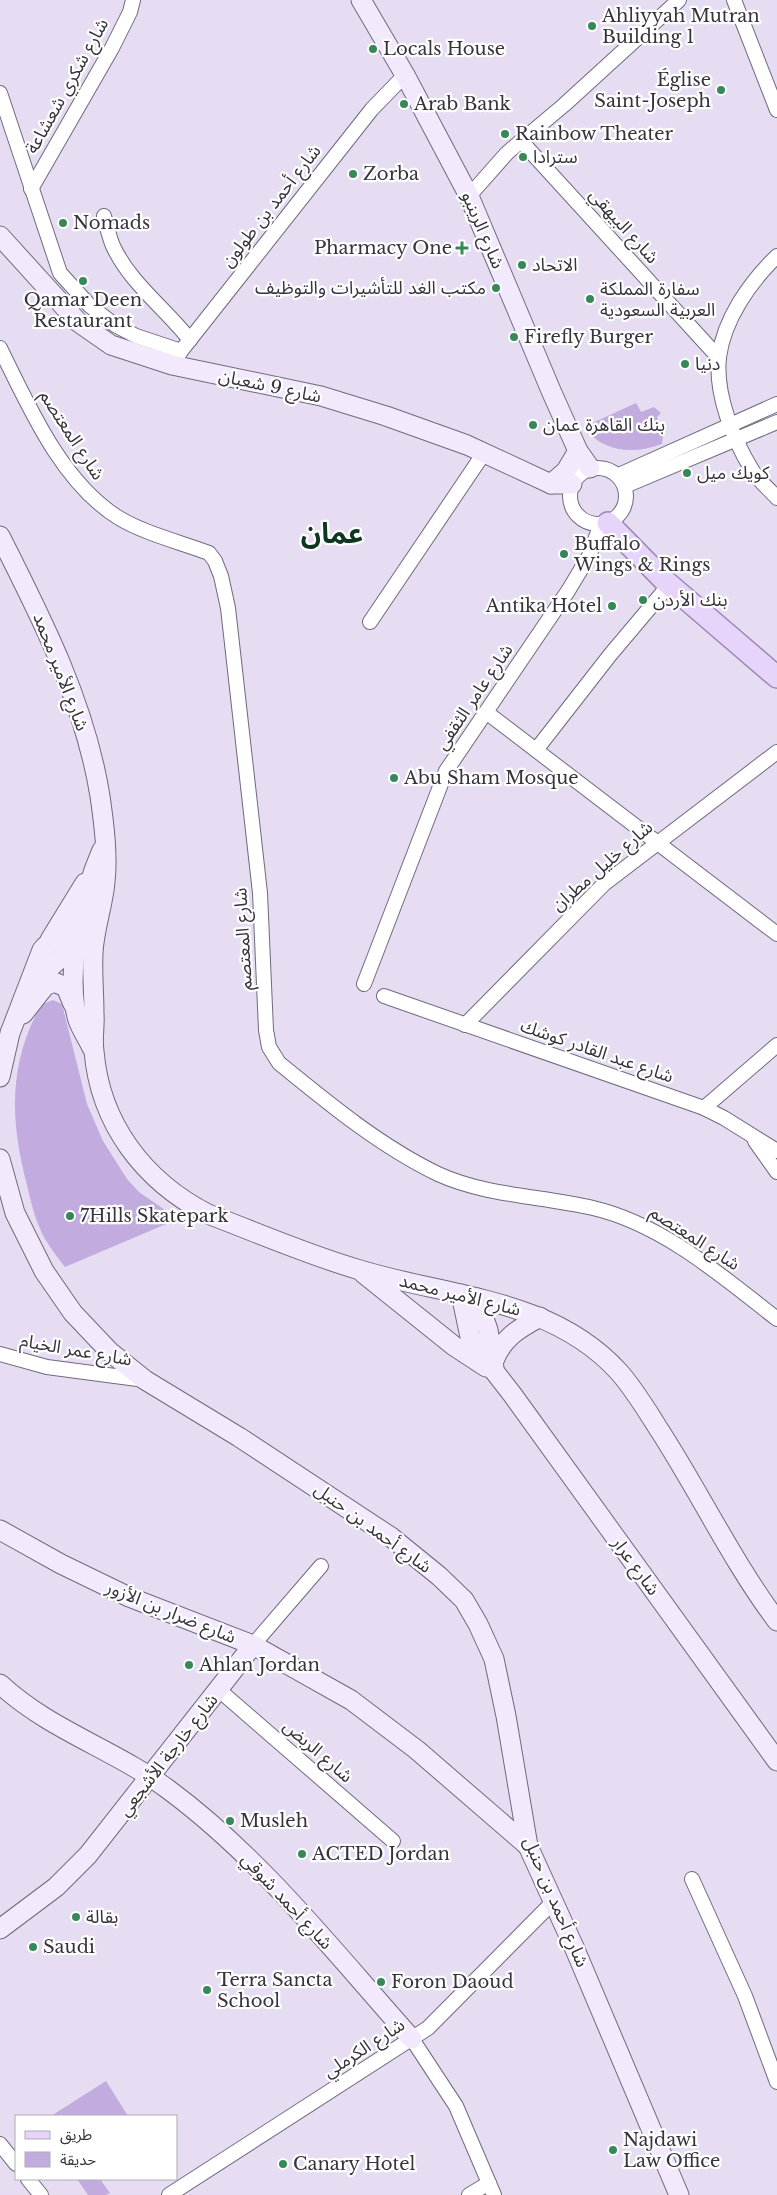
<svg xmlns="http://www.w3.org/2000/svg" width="777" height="2195" viewBox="0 0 777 2195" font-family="'Libre Baskerville','Noto Sans Arabic',serif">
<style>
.green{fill:#c2abdf}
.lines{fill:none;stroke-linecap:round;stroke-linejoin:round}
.street-casing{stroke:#71697c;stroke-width:16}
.secondary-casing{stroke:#71697c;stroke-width:21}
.primary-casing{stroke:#9e89b5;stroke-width:24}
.street{stroke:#fff;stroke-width:14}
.secondary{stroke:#f2eafc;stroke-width:19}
.primary{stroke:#e6d4fa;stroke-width:21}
.poi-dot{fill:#368859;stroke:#fff;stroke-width:2}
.labels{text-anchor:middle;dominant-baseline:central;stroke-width:4.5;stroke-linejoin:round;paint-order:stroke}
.poi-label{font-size:18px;fill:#37333c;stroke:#fff;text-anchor:start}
.street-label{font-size:18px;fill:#37333c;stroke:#fff}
.town-label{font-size:28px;font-weight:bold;fill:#0e3620;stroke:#fff}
</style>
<rect width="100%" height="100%" fill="#e6ddf2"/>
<!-- green -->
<g class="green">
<path d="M636,403L641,412L654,407L661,413L657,417L659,423L664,424L662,444C635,454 607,453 587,431L588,425Z"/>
<path d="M53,1000L62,1004L87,1104L103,1141L127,1179L139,1192L178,1219L65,1267C58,1258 51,1249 45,1239C36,1223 31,1203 27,1185C10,1121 8,1064 41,1005Z"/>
<polygon points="106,2081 128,2116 51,2116"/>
<polygon points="77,2179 100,2179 110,2193 106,2195 88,2195"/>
</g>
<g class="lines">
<!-- street casing -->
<g class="street-casing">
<g id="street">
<polyline points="734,0 777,110"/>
<polyline points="0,93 60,273 90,306 115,325 136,336 181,351"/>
<polyline points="521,141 719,358"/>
<polyline points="31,189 112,48 130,12 133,0"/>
<polyline points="469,196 507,153 564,105 679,0"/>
<path d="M104,216C107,226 109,237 113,246C130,283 165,308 190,340"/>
<path d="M777,256C750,282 724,319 719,357C715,394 733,439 752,470C758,480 769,489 777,498"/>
<path d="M0,348C29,407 62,483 119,518C146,534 180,542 209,553L215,561L221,576L228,608L260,893L266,1030L269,1047L279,1063C328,1103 380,1146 438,1174C486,1196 542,1196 593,1208C662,1224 722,1276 777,1319"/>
<polyline points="172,365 181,351 372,109 405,75"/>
<circle cx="598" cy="496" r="28"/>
<polyline points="619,475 777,404"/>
<polyline points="625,486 777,422"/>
<polyline points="370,622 484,453"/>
<polyline points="486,712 777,934"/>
<polyline points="536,750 610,655 669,585"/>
<polyline points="364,984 446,771 568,591 589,556 601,524"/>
<polyline points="384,996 704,1108 724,1118 777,1151"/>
<polyline points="465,1025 604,884 777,752"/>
<polyline points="704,1108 777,1045"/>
<polyline points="755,1141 777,1172"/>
<polyline points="0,1354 47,1367 145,1380"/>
<polyline points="253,1645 321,1566"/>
<polyline points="219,1690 393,1841"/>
<polyline points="692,1879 745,1996 777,2082"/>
<polyline points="412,2039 456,2106 494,2195"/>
<polyline points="0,2144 16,2164"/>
<polyline points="28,2179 41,2195"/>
<polyline points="169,2195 428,2028 554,1901"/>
<polyline points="469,2195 489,2183"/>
</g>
</g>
<!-- secondary casing -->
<g class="secondary-casing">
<g id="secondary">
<polyline points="361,0 405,75 469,196 552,393 578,451 590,468"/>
<polyline points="0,236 78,322 111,345 172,365 321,396 386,416 467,445 551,484 572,484"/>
<polyline points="551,484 566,471 578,451"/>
<path d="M0,536C42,619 85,703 100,796C104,824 108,855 105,882C103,906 94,929 93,953C92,973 94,994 94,1014C95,1026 92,1039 94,1051C100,1124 144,1181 208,1214C258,1233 308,1255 360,1270C449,1297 552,1298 619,1372C634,1389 646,1409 658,1428C699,1491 732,1561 777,1621"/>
<polyline points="50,940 85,883"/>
<polyline points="31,984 80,941"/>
<polyline points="23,1014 45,986 54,982 66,987 73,1004"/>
<path d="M92,1048C88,1039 81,1029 78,1020C64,974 83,893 102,850"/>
<path d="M0,1077L10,1033L42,950C53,937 62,936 78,935L86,942"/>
<polyline points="0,1159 15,1213 44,1271 73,1313 110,1352 145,1380 239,1437 391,1537 439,1576 464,1600 478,1624 494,1659 506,1716 528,1846 574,1947 679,2195"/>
<polyline points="363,1273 454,1346 486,1367"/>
<polyline points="461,1294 470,1337 480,1353 512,1394 777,1761"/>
<polyline points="477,1298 488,1330 494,1368"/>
<path d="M493,1363C502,1338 518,1329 540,1317"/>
<polyline points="0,1530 61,1564 129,1597 253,1645 351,1700 417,1750 528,1846"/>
<path d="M0,1684C49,1730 116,1750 169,1790C262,1859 335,1953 412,2039"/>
<polyline points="0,1929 56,1887 88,1855 253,1645"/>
</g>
</g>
<!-- primary casing -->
<g class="primary-casing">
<polyline id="primary" points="608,523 664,580 777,677"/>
</g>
<!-- street -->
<use href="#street" class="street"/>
<!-- secondary -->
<use href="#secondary" class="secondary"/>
<!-- primary -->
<use href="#primary" class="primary"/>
</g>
<!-- markers -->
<g class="poi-dot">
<circle cx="592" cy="26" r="5"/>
<circle cx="373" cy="49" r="5"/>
<circle cx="721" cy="90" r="5"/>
<circle cx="404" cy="104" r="5"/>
<circle cx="505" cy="134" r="5"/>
<circle cx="523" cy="157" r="5"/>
<circle cx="353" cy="174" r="5"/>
<circle cx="63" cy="223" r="5"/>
<path d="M459.5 240.5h5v5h5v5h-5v5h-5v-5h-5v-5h5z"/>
<circle cx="522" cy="265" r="5"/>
<circle cx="83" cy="281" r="5"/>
<circle cx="496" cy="288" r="5"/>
<circle cx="590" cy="299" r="5"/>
<circle cx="514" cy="337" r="5"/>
<circle cx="685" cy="364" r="5"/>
<circle cx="533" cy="425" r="5"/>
<circle cx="687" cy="473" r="5"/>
<circle cx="564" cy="554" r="5"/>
<circle cx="643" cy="600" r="5"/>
<circle cx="612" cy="606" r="5"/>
<circle cx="394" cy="778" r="5"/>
<circle cx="70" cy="1216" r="5"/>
<circle cx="189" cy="1665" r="5"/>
<circle cx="230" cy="1821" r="5"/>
<circle cx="302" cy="1854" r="5"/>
<circle cx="76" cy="1917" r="5"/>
<circle cx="33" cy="1947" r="5"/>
<circle cx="381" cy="1982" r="5"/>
<circle cx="207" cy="1990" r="5"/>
<circle cx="613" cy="2150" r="5"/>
<circle cx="283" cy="2164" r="5"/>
</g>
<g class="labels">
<!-- poi labels -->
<g class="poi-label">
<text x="602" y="16">Ahliyyah Mutran<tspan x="602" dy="21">Building 1</tspan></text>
<text x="383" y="49">Locals House</text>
<text x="711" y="80" text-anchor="end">Église<tspan x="711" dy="21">Saint-Joseph</tspan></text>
<text x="414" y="104">Arab Bank</text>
<text x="515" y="134">Rainbow Theater</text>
<text x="533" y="157">سترادا</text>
<text x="363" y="174">Zorba</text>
<text x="73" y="223">Nomads</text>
<text x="452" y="248" text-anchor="end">Pharmacy One</text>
<text x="532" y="265">الاتحاد</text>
<text x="486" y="288" text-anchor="end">مكتب الغد للتأشيرات والتوظيف</text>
<text x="600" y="289">سفارة المملكة<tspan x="600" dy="21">العربية السعودية</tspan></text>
<text x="83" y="300" text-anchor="middle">Qamar Deen<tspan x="83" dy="21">Restaurant</tspan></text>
<text x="524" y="337">Firefly Burger</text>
<text x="695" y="364">دنيا</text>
<text x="543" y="425">بنك القاهرة عمان</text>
<text x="697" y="473">كويك ميل</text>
<text x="574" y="544">Buffalo<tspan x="574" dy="21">Wings &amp; Rings</tspan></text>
<text x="653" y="600">بنك الأردن</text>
<text x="602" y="606" text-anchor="end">Antika Hotel</text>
<text x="404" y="778">Abu Sham Mosque</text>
<text x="80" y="1216">7Hills Skatepark</text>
<text x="199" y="1665">Ahlan Jordan</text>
<text x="240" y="1821">Musleh</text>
<text x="312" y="1854">ACTED Jordan</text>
<text x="86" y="1917">بقالة</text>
<text x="43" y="1947">Saudi</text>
<text x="217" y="1980">Terra Sancta<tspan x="217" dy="21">School</tspan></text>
<text x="391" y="1982">Foron Daoud</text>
<text x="623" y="2140">Najdawi<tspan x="623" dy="21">Law Office</tspan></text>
<text x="293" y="2164">Canary Hotel</text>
</g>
<!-- street labels -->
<g class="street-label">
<text transform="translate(67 86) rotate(-61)">شارع شكري شعشاعة</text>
<text transform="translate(271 206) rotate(-52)">شارع أحمد بن طولون</text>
<text transform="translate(624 226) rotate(48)">شارع البيهقي</text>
<text transform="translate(483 230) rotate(67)">شارع الرينبو</text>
<text transform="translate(270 386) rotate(12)">شارع 9 شعبان</text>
<text transform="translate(72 435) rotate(57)">شارع المعتصم</text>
<text transform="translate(61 672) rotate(69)">شارع الأمير محمد</text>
<text transform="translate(474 697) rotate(-56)">شارع عامر الثقفي</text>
<text transform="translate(602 866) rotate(-41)">شارع خليل مطران</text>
<text transform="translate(243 939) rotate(-93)">شارع المعتصم</text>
<text transform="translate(597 1051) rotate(19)">شارع عبد القادر كوشك</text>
<text transform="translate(695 1238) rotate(33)">شارع المعتصم</text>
<text transform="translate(460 1295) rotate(14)">شارع الأمير محمد</text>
<text transform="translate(76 1350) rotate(10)">شارع عمر الخيام</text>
<text transform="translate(373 1528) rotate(36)">شارع أحمد بن حنبل</text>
<text transform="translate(636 1566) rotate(54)">شارع عرار</text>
<text transform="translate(171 1612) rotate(22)">شارع ضرار بن الأزور</text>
<text transform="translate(318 1751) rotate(41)">شارع الربض</text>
<text transform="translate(168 1755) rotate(-52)">شارع خارجة الأشجعي</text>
<text transform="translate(287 1901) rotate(47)">شارع أحمد شوقي</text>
<text transform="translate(556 1902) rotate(67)">شارع أحمد بن حنبل</text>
<text transform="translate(364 2048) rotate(-33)">شارع الكرملي</text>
</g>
<!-- town labels -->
<g class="town-label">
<text x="332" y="533">عمان</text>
</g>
</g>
<!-- legend -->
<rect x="15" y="2115" width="162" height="65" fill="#ffffff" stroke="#afadb1"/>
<rect x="25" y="2131" width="25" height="8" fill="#e6d4fa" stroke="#afadb1"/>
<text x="60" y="2140" font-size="15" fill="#37333c">طريق</text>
<rect x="25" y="2152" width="25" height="15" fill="#c2abdf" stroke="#afadb1"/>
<text x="60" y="2165" font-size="15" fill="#37333c">حديقة</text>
</svg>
